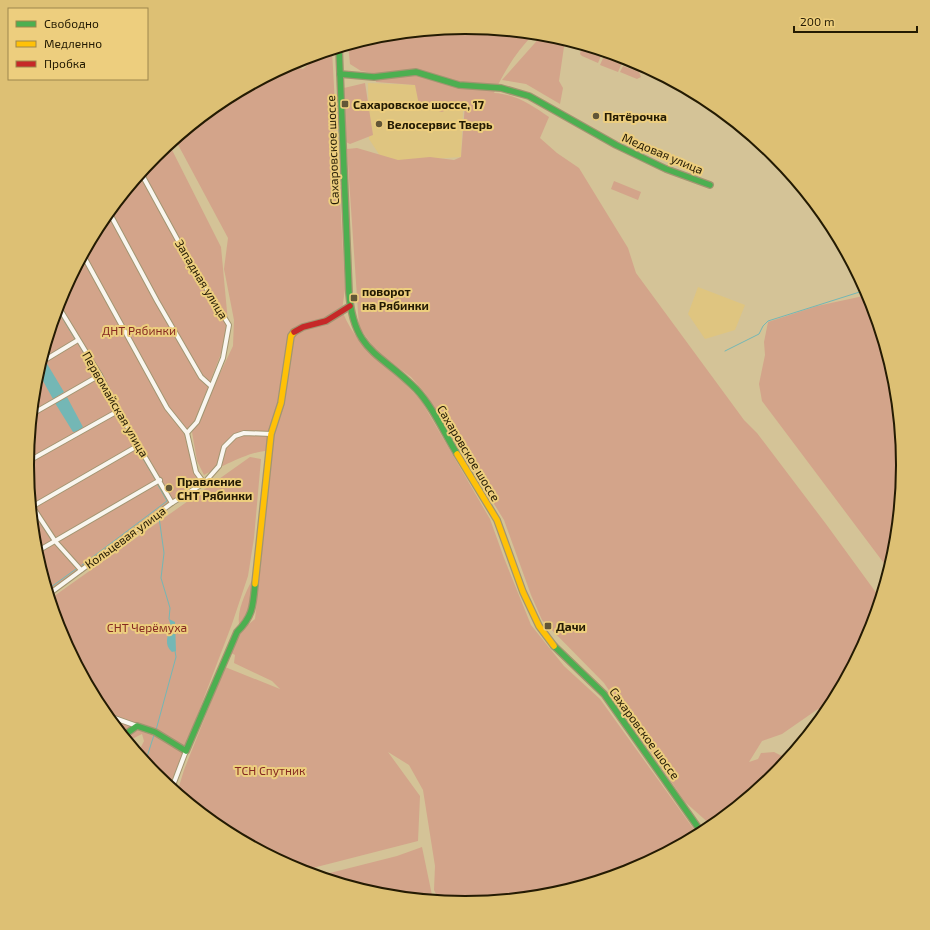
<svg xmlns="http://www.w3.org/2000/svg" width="930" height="930" viewBox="0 0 930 930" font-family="'Exo 2',sans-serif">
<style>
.built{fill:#dfc580}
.green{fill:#d3a48a}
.water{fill:#74b7b5}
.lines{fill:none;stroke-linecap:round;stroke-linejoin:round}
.stream{stroke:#74b7b5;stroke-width:1}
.street-casing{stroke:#a29571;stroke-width:6}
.fast-casing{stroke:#a29571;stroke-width:8}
.slow-casing{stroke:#a29571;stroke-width:8}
.jam-casing{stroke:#a29571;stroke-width:8}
.street{stroke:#f9f6ef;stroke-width:4}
.fast{stroke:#4caf50;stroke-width:5.5}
.slow{stroke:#ffc107;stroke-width:5.5}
.jam{stroke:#c62828;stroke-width:5.5}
.poi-dot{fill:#625637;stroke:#edce7e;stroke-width:1.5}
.labels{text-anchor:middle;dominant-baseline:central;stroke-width:4;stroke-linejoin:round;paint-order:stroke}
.poi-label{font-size:12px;font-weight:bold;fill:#241b03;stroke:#edce7e;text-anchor:start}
.street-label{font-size:12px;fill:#241b03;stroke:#edce7e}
.park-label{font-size:12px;fill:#862a21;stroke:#edce7e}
.rim{fill:none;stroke:#241b03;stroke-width:2}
</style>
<rect width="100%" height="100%" fill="#d4c397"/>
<!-- built -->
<g class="built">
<polygon points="368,83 418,85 458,96 463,110 461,157 384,162 369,139"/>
<polygon points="698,287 745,305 735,330 705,339 688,314"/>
</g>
<!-- green -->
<g class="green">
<path d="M465,27L534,34C517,50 504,72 494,93C516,94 531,105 549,117L540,138L557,153L579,168L628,248L636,273L744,420L757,433L826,524L880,598L870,633L831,706L818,709L782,734L762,741L749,762L758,759L761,753L774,752L788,759L775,775L712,826L685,802L604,683L542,620L531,595L504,520L425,393L411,377L377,352L359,327L347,149L357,148L398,160L430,157L454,160L461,157L465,104L457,105L442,112L419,105L415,85L376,82L373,73L361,71L350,64L348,45L380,35Z"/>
<polygon points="542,35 565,40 559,81 563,88 560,104 526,84 502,80"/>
<path d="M332,50L345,289L342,310C329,321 314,321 299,327V329C314,325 329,324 343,313C361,356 395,369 422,402L490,519L504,558L531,625L564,666L600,699L698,835L632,870L550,895L465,903L439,900L434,890L435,866L423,790L409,765L388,752L420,796L418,841L301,871L221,829L177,793L184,770L225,667L280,689L272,681L234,663L235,655L229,652L244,628L255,619L272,451C255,448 220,468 204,475L197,461L192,432L233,346L234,320L224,269L228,238L175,139L222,101L289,65L303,69L321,53Z"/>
<polygon points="581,50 584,50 601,56 598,63 582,56 580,54"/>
<polygon points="604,56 622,63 618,72 600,65"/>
<polygon points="623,66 639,72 641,77 637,79 620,72"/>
<polygon points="365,83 373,135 350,144 346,142 344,88"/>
<polygon points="169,144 221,247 229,333 189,436 197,472 203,484 49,595 35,550 27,465 35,379 60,297 101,221 155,155"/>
<polygon points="614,181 641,192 638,200 611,189"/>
<polygon points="868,295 895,380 903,465 895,551 889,570 762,401 759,384 765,355 764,342 768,322 817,306"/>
<polygon points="250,457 261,459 254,538 248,576 232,624 170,787 155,775 138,753 144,741 142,734 128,741 101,708 60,632 50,599"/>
<path d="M252,580V606L239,625C237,610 245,594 252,580Z"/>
<polygon points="422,847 433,900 379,895 318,876 397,856"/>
</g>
<!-- water -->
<g class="water">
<polygon points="46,362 64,392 53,399 38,372 39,366"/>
<polygon points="67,397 83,427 79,431 73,432 55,403"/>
<path d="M169,619L175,622L176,651L172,652C164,645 167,636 171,627Z"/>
</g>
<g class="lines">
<!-- stream -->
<g class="stream">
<polyline points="57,309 75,339"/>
<polyline points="78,343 96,374"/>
<polyline points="725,351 759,334 763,326 768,321 866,290"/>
<polyline points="99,379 115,410"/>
<polyline points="118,415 135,444"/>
<polyline points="138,450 155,479"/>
<polyline points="159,517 164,553 161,578 170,608 169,619"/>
<polyline points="82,565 167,501 158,485"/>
<polyline points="47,590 76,569"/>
<polyline points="156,730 176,657 175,651"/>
<polyline points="145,763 154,735"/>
</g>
<!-- street casing -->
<g class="street-casing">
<g id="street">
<polyline points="141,173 187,257 229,325 223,358 197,422 187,433"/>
<polyline points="109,212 157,301 201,377 211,386"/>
<polyline points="83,255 167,408 187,433 196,472 204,483"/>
<polyline points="58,306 100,375 118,411 172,503"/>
<polyline points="40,363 78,340"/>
<polyline points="32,414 100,375"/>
<polyline points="27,462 118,411"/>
<polyline points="30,498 35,505 34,509 55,541 81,570"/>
<polyline points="35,505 139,445"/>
<polyline points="36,552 160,480"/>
<polyline points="49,594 172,503 204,483 219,466 224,447 235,436 244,433 271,434"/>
<polyline points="106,715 137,726"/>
<polyline points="172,788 186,751"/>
</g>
</g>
<!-- fast casing -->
<g class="fast-casing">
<g id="fast">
<path d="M339,48L349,293C354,353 380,352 416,389C433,407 444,433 457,454"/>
<polyline points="340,74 374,77 416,72 459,85 501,88 529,96 616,145 666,169 710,185"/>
<polyline points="554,646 604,694 702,833"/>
<path d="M123,736L137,726L155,732L186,751L237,632C253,616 253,606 255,584"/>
</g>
</g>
<!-- slow casing -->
<g class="slow-casing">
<g id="slow">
<polyline points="457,454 497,520 523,592 539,626 554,646"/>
<polyline points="255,584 271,434 281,403 291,336 294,332"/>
</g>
</g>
<!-- jam casing -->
<g class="jam-casing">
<polyline id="jam" points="294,332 303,327 326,321 350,306"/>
</g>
<!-- street -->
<use href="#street" class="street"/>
<!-- fast -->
<use href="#fast" class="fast"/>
<!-- slow -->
<use href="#slow" class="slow"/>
<!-- jam -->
<use href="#jam" class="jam"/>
</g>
<!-- markers -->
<g class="poi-dot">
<rect x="341" y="100" width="8" height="8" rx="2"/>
<circle cx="596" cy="116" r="4"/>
<circle cx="379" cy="124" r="4"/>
<rect x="350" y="294" width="8" height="8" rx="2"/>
<circle cx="169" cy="488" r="4"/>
<rect x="544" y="622" width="8" height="8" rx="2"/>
</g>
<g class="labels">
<!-- poi labels -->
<g class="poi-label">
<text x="353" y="104">Сахаровское шоссе, 17</text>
<text x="604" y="116">Пятёрочка</text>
<text x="387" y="124">Велосервис Тверь</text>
<text x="362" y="291">поворот<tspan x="362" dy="14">на Рябинки</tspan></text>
<text x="177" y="481">Правление<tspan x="177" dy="14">СНТ Рябинки</tspan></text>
<text x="556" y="626">Дачи</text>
</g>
<!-- street labels -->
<g class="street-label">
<text transform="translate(332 150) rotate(-92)">Сахаровское шоссе</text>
<text transform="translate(663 153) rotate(23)">Медовая улица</text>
<text transform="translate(202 279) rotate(59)">Западная улица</text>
<text transform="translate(116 404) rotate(60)">Первомайская улица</text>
<text transform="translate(469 453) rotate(59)">Сахаровское шоссе</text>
<text transform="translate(125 537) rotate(-36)">Кольцевая улица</text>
<text transform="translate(645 733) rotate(54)">Сахаровское шоссе</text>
</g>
<!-- park labels -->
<g class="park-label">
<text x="139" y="330">ДНТ Рябинки</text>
<text x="147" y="627">СНТ Черёмуха</text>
<text x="270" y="770">ТСН Спутник</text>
</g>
</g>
<!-- crop -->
<path d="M0 0H930V930H0ZM34 465a431 431 0 1 1 862 0a431 431 0 1 1-862 0Z" fill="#ddc074" fill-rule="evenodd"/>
<path class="rim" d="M34 465a431 431 0 1 1 862 0a431 431 0 1 1-862 0Z"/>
<!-- legend -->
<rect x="8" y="8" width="140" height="72" fill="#edce7e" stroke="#9d864d"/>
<rect x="16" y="21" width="20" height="6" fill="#4caf50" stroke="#9d864d"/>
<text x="44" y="28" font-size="12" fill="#241b03">Свободно</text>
<rect x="16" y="41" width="20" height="6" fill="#ffc107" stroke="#9d864d"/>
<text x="44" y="48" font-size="12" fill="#241b03">Медленно</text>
<rect x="16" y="61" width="20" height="6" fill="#c62828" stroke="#9d864d"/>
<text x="44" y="68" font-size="12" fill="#241b03">Пробка</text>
<!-- scale -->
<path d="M794 26v6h123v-6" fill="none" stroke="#241b03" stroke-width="2"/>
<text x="800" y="26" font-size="12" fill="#241b03" stroke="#edce7e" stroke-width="3" paint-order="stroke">200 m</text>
</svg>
